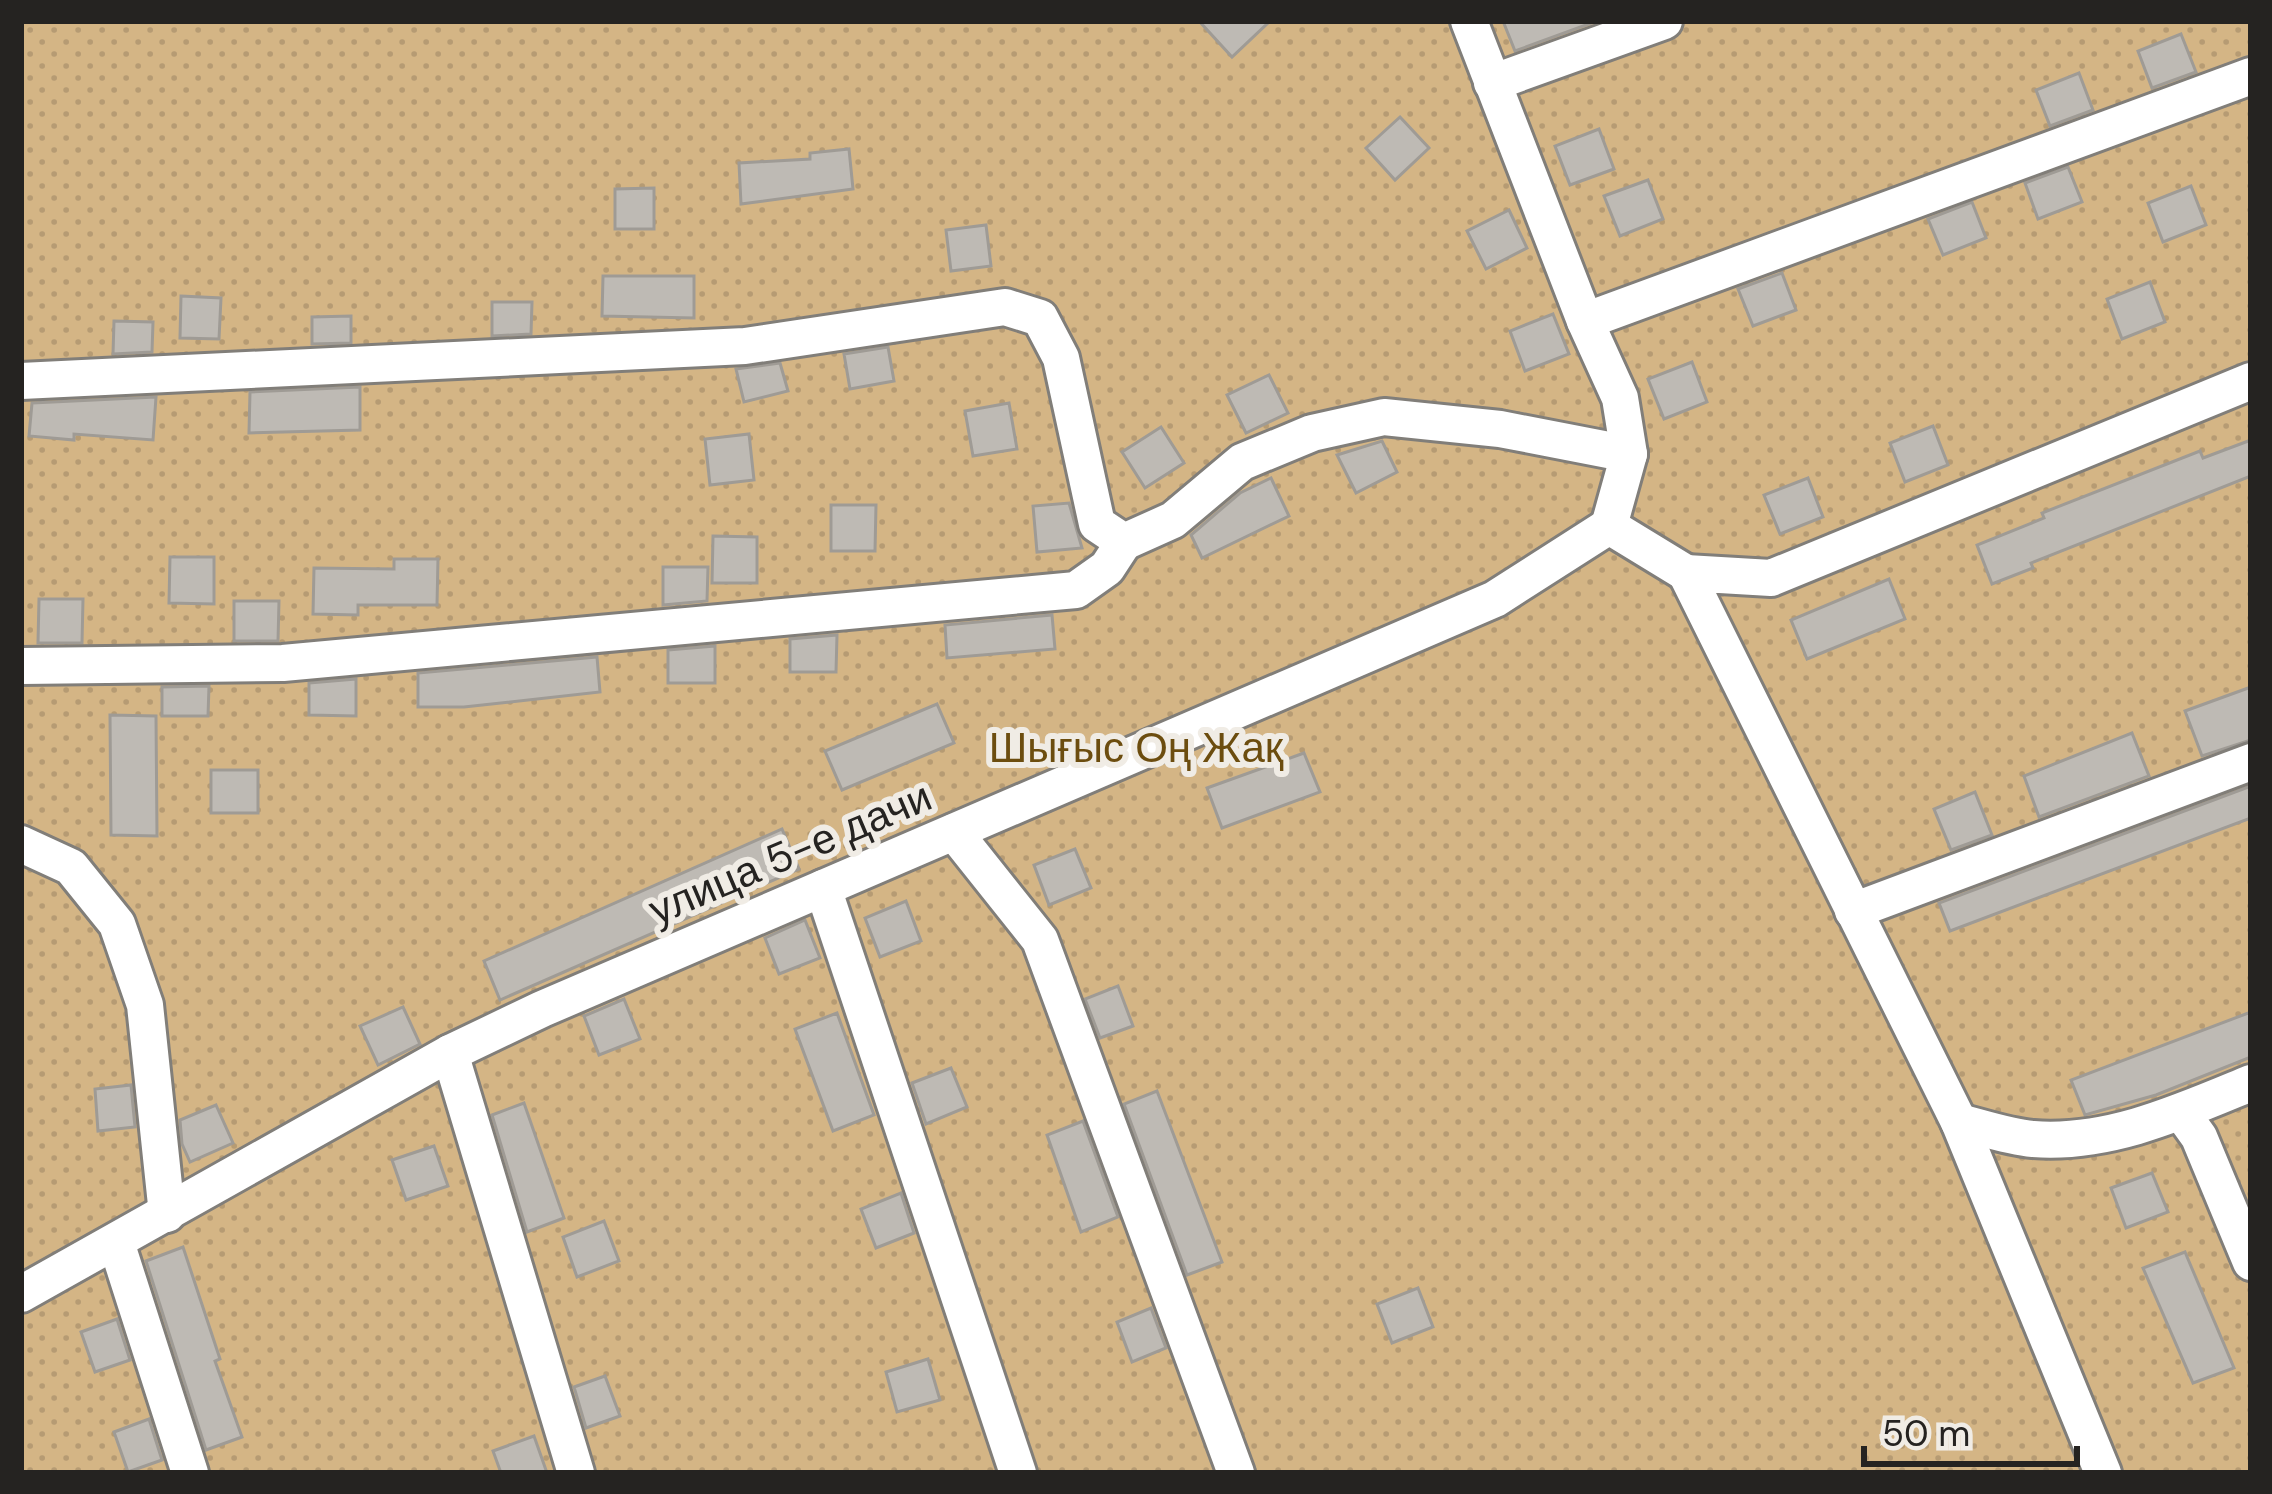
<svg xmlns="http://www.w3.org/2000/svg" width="2272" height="1494" viewBox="0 0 2272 1494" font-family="'DM Sans',sans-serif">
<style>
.garden{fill:url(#garden-dots)}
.building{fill:#bebab4;stroke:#9f9b95;stroke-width:3}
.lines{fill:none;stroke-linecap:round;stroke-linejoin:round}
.minor-casing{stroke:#817e79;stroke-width:42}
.minor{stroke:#fff;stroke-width:36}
.labels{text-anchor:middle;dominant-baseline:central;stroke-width:12;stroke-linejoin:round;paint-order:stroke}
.park-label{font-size:42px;fill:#6c4d0f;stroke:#f0ece5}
.street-label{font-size:42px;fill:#252321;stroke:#f0ece5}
</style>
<defs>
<pattern id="garden-dots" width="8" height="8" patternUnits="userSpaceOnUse" patternTransform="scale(3)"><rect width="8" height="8" fill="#d4b585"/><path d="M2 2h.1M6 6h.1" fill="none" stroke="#b69b73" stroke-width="1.8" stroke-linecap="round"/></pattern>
</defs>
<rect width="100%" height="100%" fill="#e2ded8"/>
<!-- garden -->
<rect class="garden" x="21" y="21" width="2230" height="1452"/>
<!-- building -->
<g class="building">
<polygon points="1199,21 1270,21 1232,57"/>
<polygon points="1503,21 1597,21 1515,51"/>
<polygon points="2181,34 2196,72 2152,88 2138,51"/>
<polygon points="2079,73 2093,110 2050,126 2036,90"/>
<polygon points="1400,117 1429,148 1395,180 1366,148"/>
<polygon points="1599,129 1614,169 1570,185 1555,146"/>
<polygon points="849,149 853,189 741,204 739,163 810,159 810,153"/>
<polygon points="2068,167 2082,202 2038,219 2025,183"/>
<polygon points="1648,180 1663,219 1620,236 1604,196"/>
<polygon points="2191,186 2206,225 2163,242 2148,203"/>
<polygon points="654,188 654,229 615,229 615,189"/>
<polygon points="1972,202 1986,238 1943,255 1928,219"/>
<polygon points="1509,210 1527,248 1486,269 1467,231"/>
<polygon points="986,225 991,266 951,271 946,230"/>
<polygon points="1782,273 1796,310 1753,326 1738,289"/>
<polygon points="603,276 694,276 694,318 602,316"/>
<polygon points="2150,282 2165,322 2122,339 2107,299"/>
<polygon points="181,296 221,298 219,339 180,338"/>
<polygon points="492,302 532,302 531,334 492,336"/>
<polygon points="1553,314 1569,354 1525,371 1510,331"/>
<polygon points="351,316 351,343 312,344 312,317"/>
<polygon points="114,321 153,322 152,352 113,354"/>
<polygon points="888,347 894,381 850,389 844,354"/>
<polygon points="1692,362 1707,402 1664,419 1648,379"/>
<polygon points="780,363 788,391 744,402 736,369"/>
<polygon points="1269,375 1288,413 1246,433 1227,395"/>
<polygon points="360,387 360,430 249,433 250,392"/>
<polygon points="156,397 153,440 74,434 74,440 29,436 32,403"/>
<polygon points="1009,403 1017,449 973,456 965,411"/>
<polygon points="1933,426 1948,465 1905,482 1890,443"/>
<polygon points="1161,427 1184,463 1145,488 1122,452"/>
<polygon points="749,434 754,480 710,485 705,439"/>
<polygon points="2251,440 2251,476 2031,563 2033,568 1992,584 1977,545 2044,518 2042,513 2200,451 2203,458"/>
<polygon points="1382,441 1397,472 1356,493 1337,455"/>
<polygon points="1271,478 1289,516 1202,558 1191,535 1240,493"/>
<polygon points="1808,478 1823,517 1780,534 1764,495"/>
<polygon points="1069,503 1082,548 1037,552 1033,506"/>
<polygon points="831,505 876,505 875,551 831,551"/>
<polygon points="713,536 757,537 757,583 712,583"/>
<polygon points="170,557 214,557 214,604 169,603"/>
<polygon points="394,559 438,559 437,605 358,605 358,615 313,614 314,568 394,569"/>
<polygon points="663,567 708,567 707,601 663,605"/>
<polygon points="1889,579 1905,619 1807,659 1791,620"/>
<polygon points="39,599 83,599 82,643 38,643"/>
<polygon points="234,601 279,601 278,641 234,641"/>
<polygon points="1052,615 1055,649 947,658 945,625"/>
<polygon points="837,635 836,672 790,672 790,639"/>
<polygon points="715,646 715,683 668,683 668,650"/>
<polygon points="597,657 600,692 464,707 418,707 418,673"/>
<polygon points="356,679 356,716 309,715 309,683"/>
<polygon points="209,686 208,716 162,716 162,687"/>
<polygon points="2251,687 2251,740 2202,756 2185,711"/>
<polygon points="937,704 954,743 842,790 825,751"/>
<polygon points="110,715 156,716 157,836 111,835"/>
<polygon points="2132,733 2149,776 2039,817 2024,776"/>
<polygon points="1304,753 1320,792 1222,828 1207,788"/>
<rect x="211" y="770" width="47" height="43"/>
<polygon points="2251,786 2251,818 1950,931 1939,903"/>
<polygon points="1975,792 1992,835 1951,850 1934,809"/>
<polygon points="782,829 799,869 500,1000 484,961"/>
<polygon points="1075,849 1091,888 1049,905 1034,865"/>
<polygon points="906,901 921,941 880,957 865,918"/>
<polygon points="805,920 820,958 779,974 765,938"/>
<polygon points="1118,986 1133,1026 1100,1038 1085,999"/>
<polygon points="624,999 640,1039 599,1055 584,1016"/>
<polygon points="403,1007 420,1044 378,1065 360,1026"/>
<polygon points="2251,1012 2251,1057 2156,1095 2085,1115 2071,1080"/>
<polygon points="837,1013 874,1115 833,1131 795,1029"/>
<polygon points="951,1068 967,1107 926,1124 912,1083"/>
<polygon points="131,1085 135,1127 98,1131 95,1089"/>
<polygon points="1157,1091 1222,1262 1187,1275 1124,1104"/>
<polygon points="524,1103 564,1218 527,1232 492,1115"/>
<polygon points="216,1105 233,1143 190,1162 182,1144 180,1120"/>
<polygon points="1083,1121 1118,1217 1081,1232 1047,1135"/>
<polygon points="434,1146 448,1186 406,1200 392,1160"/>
<polygon points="2152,1173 2168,1212 2126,1228 2111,1188"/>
<polygon points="901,1193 914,1233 876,1248 861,1209"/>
<polygon points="604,1221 619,1261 577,1277 563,1237"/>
<polygon points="183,1247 220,1359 215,1361 242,1437 206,1450 146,1261"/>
<polygon points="2185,1252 2234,1368 2193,1383 2143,1268"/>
<polygon points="1418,1288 1433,1327 1392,1343 1377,1304"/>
<polygon points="1151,1308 1166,1348 1132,1362 1117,1322"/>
<polygon points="117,1319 130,1360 95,1372 81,1332"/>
<polygon points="928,1359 940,1400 897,1412 886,1372"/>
<polygon points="605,1376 620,1416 586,1428 574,1387"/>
<polygon points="149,1419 162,1460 128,1472 114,1432"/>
<polygon points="534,1436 547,1473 501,1473 493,1451"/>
</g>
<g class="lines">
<!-- minor casing -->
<g class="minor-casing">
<g id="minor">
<polyline points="1469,21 1585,321 1620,398 1629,454 1609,526"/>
<polyline points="1492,83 1664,21"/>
<polyline points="1585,321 2251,76"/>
<polyline points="21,381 745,346 1005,307 1040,318 1061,358 1097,524 1124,542 1173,520 1242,462 1312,433 1384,417 1500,429 1629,454"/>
<polyline points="1609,526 1686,573"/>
<polyline points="21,666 283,663 1076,590 1107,568 1124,542"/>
<polyline points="954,832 1040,940 1236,1473"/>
<polyline points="21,844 71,867 117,924 145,1005 167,1214"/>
<polyline points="823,888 1018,1473"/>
<polyline points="1853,911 2251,762"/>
<polyline points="450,1053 576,1473"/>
<polyline points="2181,1112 2199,1137 2251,1262"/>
<path d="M1959,1122C1983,1128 2009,1137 2033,1139C2109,1145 2183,1111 2251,1083"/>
<polyline points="116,1242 190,1473"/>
<polyline points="21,1294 450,1053 542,1009 1495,599 1609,526"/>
<polyline points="2103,1473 1959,1122 1686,573 1771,578 2251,381"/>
</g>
</g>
<!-- minor -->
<use href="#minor" class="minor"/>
</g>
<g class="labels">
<!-- park labels -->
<g class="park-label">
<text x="1136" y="747">Шығыс Оң Жақ</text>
</g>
<!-- street labels -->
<g class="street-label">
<text transform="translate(790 853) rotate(-23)">улица 5-е дачи</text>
</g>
</g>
<!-- border -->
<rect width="2272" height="1494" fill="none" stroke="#252321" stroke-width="48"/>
<!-- scale -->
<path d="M1864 1446v18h213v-18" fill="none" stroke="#252321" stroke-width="6"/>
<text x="1882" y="1446" font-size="36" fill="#252321" stroke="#f0ece5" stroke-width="9" paint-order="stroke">50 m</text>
</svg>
